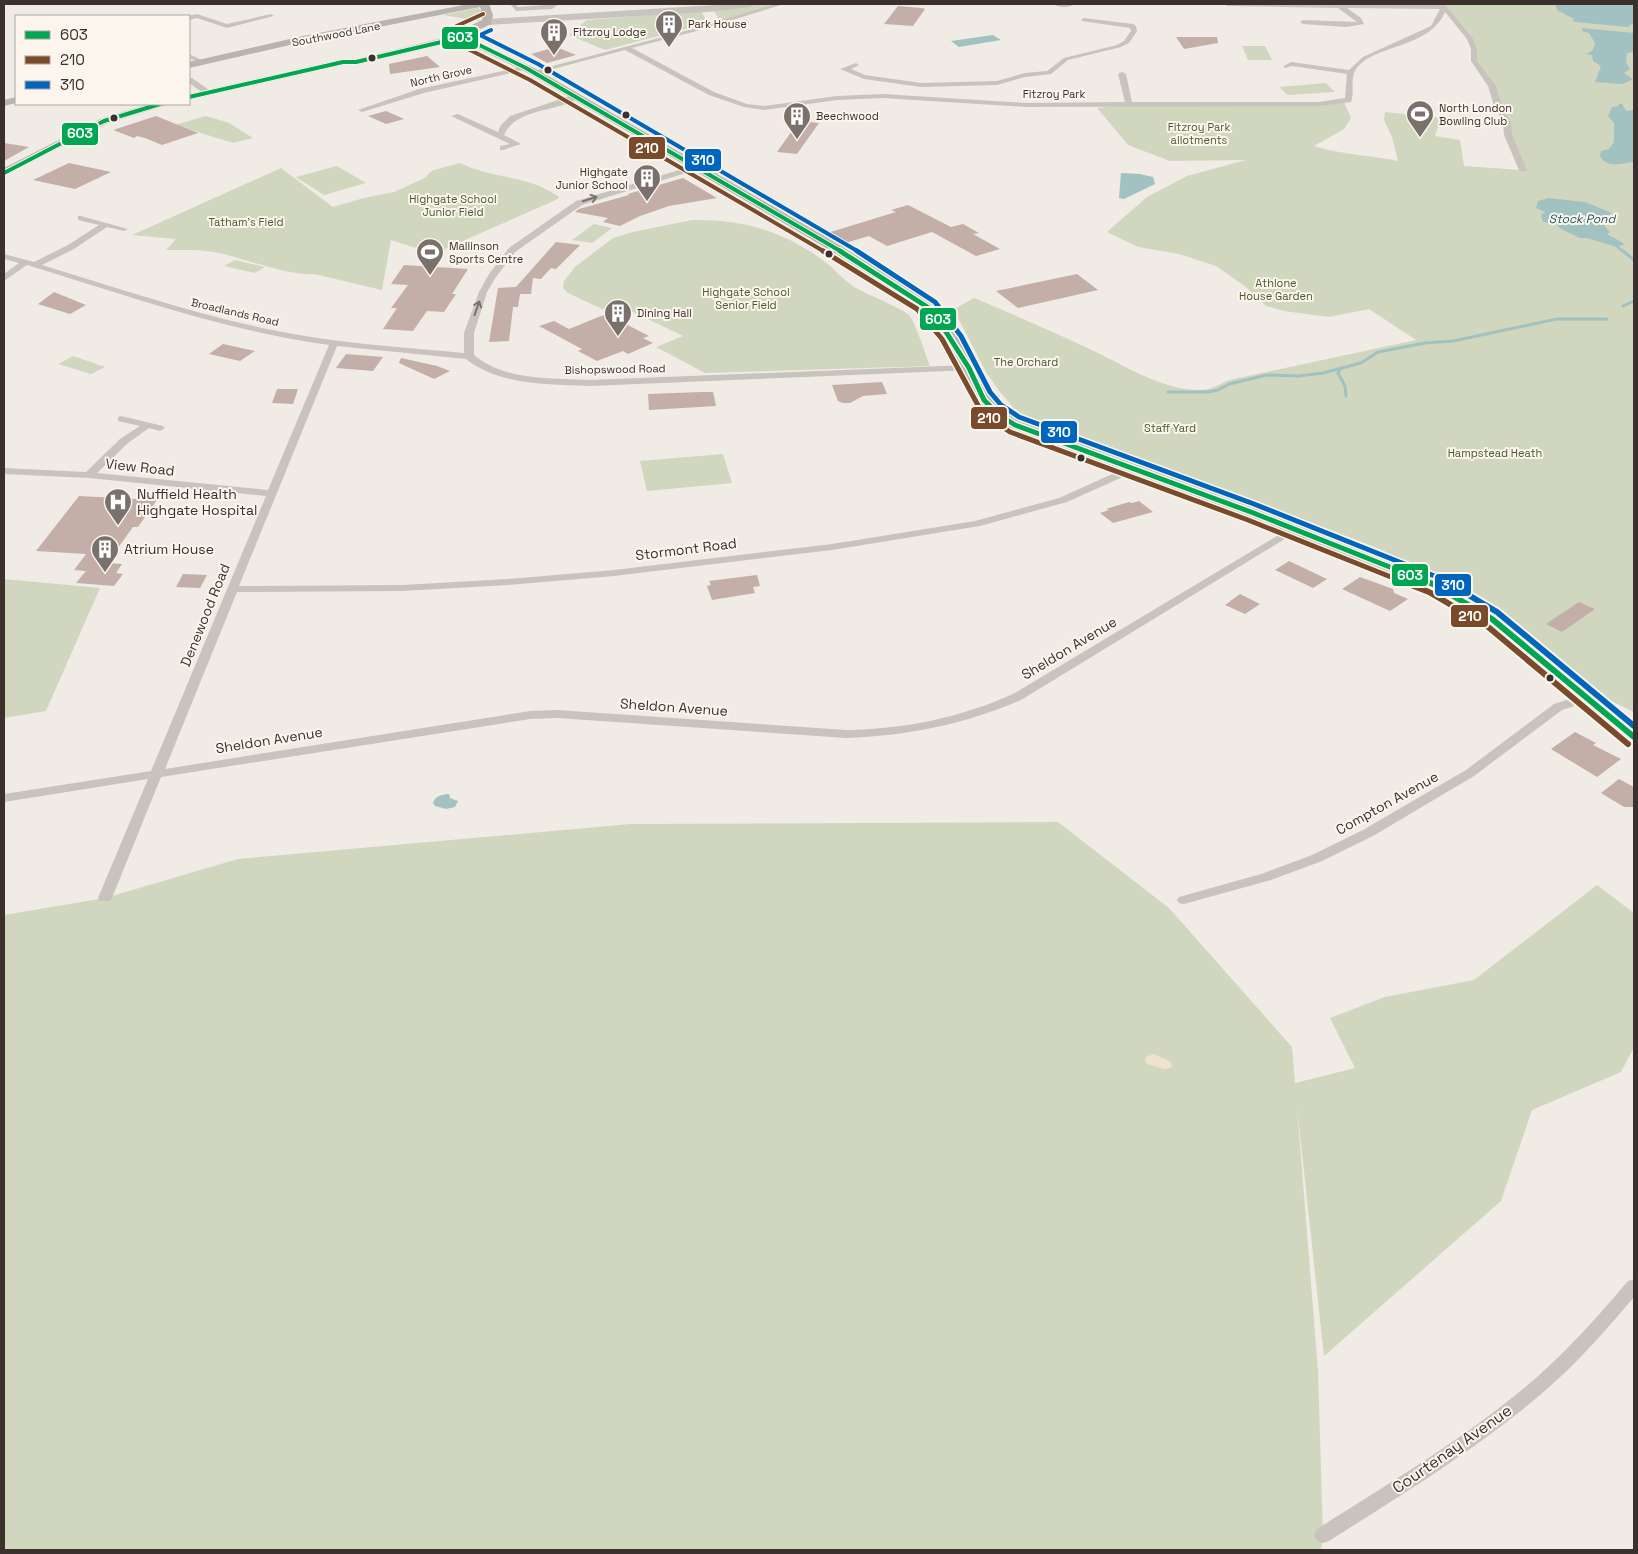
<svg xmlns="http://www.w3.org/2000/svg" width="1638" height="1554" viewBox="0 0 1638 1554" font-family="'Space Grotesk',sans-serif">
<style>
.green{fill:#d1d6bf}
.sand{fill:#efe3cc}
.water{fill:#a1c2c1}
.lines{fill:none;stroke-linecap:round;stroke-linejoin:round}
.stream-far1{stroke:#a1c2c1;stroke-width:2.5}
.stream{stroke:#a1c2c1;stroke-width:3}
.building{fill:#c3afa7}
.minor{fill:#c9c3be;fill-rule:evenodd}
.tertiary{fill:#c9c3be;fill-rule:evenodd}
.secondary{fill:#bab3ae;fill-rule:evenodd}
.bus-1-far2-casing{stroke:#fbf5ee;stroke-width:6}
.bus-1-far1-casing{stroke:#fbf5ee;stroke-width:8}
.bus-1-casing{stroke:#fbf5ee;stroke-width:10}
.bus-2-far2-casing{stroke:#fbf5ee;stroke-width:6}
.bus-2-far1-casing{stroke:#fbf5ee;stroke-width:8}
.bus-2-casing{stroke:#fbf5ee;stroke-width:10}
.bus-3-far2-casing{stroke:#fbf5ee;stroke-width:6}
.bus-3-far1-casing{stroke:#fbf5ee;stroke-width:8}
.bus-3-casing{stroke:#fbf5ee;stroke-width:10}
.bus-1-far2{stroke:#00a651;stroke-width:4}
.bus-1-far1{stroke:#00a651;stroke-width:5}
.bus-1{stroke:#00a651;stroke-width:6}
.bus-2-far2{stroke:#7a4b2a;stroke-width:4}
.bus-2-far1{stroke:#7a4b2a;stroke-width:5}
.bus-2{stroke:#7a4b2a;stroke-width:6}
.bus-3-far2{stroke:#0065bd;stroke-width:4}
.bus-3-far1{stroke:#0065bd;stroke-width:5}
.bus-3{stroke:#0065bd;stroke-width:6}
.oneway{stroke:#7b726d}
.bus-dot{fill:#3b302b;stroke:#fbf5ee;stroke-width:2}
.labels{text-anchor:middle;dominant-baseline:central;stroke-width:4;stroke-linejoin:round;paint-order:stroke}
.far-poi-label{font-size:11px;fill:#3b302b;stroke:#fbf5ee;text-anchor:start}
.far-street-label{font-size:11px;fill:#3b302b;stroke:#fbf5ee}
.far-park-label{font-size:11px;fill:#4a5a2e;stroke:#fbf5ee}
.far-water-label{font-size:12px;font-style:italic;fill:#1f5a5e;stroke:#fbf5ee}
.street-label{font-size:14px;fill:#3b302b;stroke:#fbf5ee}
.poi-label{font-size:14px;fill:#3b302b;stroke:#fbf5ee;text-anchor:start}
.near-street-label{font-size:16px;fill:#3b302b;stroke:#fbf5ee}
.line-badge{stroke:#fbf5ee;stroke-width:2}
.badge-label{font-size:14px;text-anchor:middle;font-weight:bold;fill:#fff}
</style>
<rect width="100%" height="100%" fill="#f0ebe5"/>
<!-- green -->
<g class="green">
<polygon points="764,4 775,4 720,21 714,11"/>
<path d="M1446,4H1634V712L1611,701L1587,683L1502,612L1382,550L1241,495L1088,442L1028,418L1014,408L1000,392L986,372L958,318L949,312L974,298C1014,315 1054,332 1094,351C1125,366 1161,389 1197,390C1210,391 1217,385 1229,380L1416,340L1369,309L1329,317L1284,311L1266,306L1246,287L1216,266L1179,254L1138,247L1107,232L1147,197L1187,176L1246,160L1170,161L1128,145L1097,108L1129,105L1344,102L1351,118L1344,129L1314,146C1342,155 1370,155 1398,161L1392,137L1384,120L1385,112L1441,118L1435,136L1460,140L1464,166L1522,170L1497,100L1474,61L1470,39L1445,6Z"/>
<polygon points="478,8 482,11 479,21 443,15"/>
<polygon points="701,11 708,23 605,50 569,35 587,20"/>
<polygon points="1242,46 1265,46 1272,60 1248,60"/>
<polygon points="1326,83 1335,92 1288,95 1279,87"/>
<polygon points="206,116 229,123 253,138 233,143 175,125"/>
<path d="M460,163C492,179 530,175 559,197L558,199L440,251H425L391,240L382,290L314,274C296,277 243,259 224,254C206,249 184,250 166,250L176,239L132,235L281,168L333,207L364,198L394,192L425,178L429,173L434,170Z"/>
<polygon points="337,166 366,183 324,195 296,177"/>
<path d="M692,220C742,219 784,231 824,261C835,269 844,281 856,288C866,294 904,309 910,316C917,327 925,353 930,366L705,373L656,347L683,336L616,304L602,309L568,293L563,288L564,281L575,267L613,238L633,232Z"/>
<polygon points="594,224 612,228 592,243 572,240"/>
<polygon points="235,260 265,267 255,273 224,266"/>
<polygon points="73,356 105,367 91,374 58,364"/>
<polygon points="723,454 732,483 647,491 640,461"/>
<polygon points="4,579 100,588 46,711 4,718"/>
<polygon points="1058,822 1169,908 1292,1047 1295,1083 1355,1068 1330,1018 1385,997 1474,980 1597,885 1634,913 1634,1047 1621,1072 1532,1110 1501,1201 1324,1356 1297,1107 1318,1371 1323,1535 1321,1550 4,1550 4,915 105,898 238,859 631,824"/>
</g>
<!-- sand -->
<polygon class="sand" points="1154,1054 1171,1062 1172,1067 1165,1069 1147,1064 1145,1061 1146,1057"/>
<!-- water -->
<g class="water">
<polygon points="1555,4 1634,4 1634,22 1628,27 1576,22 1572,21 1574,19 1557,10"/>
<polygon points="1582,28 1634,33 1634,52 1627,53 1626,62 1630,69 1624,73 1633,79 1623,84 1595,82 1601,66 1593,61 1592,55 1586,54 1593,50 1595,43 1589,33 1582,31"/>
<polygon points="993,35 1001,40 959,47 951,41"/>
<path d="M1619,104H1622L1626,111L1634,110V162C1622,163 1607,169 1600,156L1601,151L1609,149L1614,142V123L1608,116L1612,107L1618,106Z"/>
<polygon points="1121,173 1140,174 1153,177 1155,184 1124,199 1119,198"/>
<polygon points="1548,198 1585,202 1612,213 1601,218 1604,221 1602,223 1610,232 1607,234 1625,244 1617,247 1587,238 1580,238 1561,229 1556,224 1543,222 1541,215 1545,212 1536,208 1538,201"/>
<path d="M449,794L450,798L458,801L455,807L446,809L435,806L433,803C436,795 441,795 449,794Z"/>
</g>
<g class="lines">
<!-- stream-far1 -->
<polyline class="stream-far1" points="1614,244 1624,252"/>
<!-- stream -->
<g class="stream">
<polyline points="1623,251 1634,260"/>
<polyline points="1623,306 1634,301"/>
<polyline points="1340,369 1338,373 1345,386 1346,396"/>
<polyline points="1168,392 1208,392 1218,390 1229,384 1267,375 1299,376 1323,373 1361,363 1378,352 1425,343 1453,341 1557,319 1607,319"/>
</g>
</g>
<!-- building -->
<g class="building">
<polygon points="898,6 922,8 925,9 913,26 884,24"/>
<polygon points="1176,37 1217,37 1218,43 1184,49"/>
<polygon points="556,47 576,55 547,63 531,54"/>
<polygon points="427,56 440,67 390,74 389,64"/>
<polygon points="386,111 404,119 386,124 368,116"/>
<polygon points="156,116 198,133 162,145 145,138 137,136 134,138 113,130"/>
<polygon points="799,121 819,123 797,154 777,152"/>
<polygon points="4,143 29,147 4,161"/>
<polygon points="69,163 111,172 75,189 33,180"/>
<polygon points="683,178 717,198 669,206 640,216 620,226 603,222 608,218 575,212 579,209 629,195 628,194"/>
<polygon points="908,205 951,227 963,224 979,233 973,234 1000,249 976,256 932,232 887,246 869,236 842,244 824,234 896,212 891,210"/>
<polygon points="556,242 580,245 556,269 551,268 541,279 533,278 531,294 520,294 518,307 513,307 509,341 489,342 498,288 516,287"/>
<polygon points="404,265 468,269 452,294 456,294 444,312 427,311 413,331 383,329 397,308 391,308 408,285 391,284"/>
<polygon points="1077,274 1098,290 1018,308 996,291"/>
<polygon points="54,292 86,305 70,314 38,304"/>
<polygon points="606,314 649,336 643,338 653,343 628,354 623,351 597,361 578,351 582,349 539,326 554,321 569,329"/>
<polygon points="223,344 255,351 240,361 209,354"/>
<polygon points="346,354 383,357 373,371 336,368"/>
<polygon points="401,358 437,366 450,371 434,379 399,363"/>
<polygon points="882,382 887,394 863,396 850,403 843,403 838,401 832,385"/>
<polygon points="277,389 298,389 293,404 272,403"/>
<polygon points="702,392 713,392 716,406 649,410 648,394"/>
<polygon points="79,496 157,500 138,527 133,527 107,563 122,564 116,573 123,574 114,586 76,583 86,571 74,570 86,554 36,551"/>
<polygon points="1139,501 1153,512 1113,523 1100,513 1109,510 1106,509 1129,502 1132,503"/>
<polygon points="1289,561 1327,579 1313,588 1275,570"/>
<polygon points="183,574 207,575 200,588 176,587"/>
<polygon points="757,575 760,586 753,587 755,593 712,600 707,586 711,585 709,581"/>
<polygon points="1360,577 1393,589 1394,593 1408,599 1390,611 1342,589"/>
<polygon points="1240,594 1260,604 1245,614 1225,605"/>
<polygon points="1579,602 1595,609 1562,632 1546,624"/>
<polygon points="1575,732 1596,743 1593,745 1621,759 1597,777 1551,749"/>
<polygon points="1619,779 1634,787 1634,807 1624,807 1601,793"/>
</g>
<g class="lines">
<!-- minor -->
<g class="minor">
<polygon points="510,4 516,4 518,7 559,4 552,9 516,11"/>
<path d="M775,4H784L693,32L632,48L714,92L747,104L764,106L837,96L883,94L1027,103L1125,102L1118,74L1122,72L1126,74L1132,102H1319L1345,98L1347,74L1292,66L1284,68V66L1291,62L1349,70L1363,57L1431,26L1440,9L1347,8L1361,18L1364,24L1346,27L1303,24L1300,22L1303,20L1357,22L1338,8L1227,6L1224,4H1447V7L1473,39L1477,49V61L1496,86L1502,106L1511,122L1512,135L1527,170L1523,172L1519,170L1504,135L1503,122L1494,106L1488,86L1471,61V49L1467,39L1445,12C1429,50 1370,44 1355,71C1350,80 1355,92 1351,102L1319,106L1027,107L883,98L837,100L764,110L744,107L709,95L625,50L534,74L530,72L689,30Z"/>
<polygon points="197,14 227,24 271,14 274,16 227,28 197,18 189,20 188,16"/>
<polygon points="1084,18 1133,24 1136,26 1137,31 1129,43 1121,47 1068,60 1051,74 1025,77 997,85 921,87 864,79 840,69 856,63 859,65 851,69 865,75 921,83 997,81 1025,73 1047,71 1064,58 1117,45 1124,41 1131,31 1130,28 1082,21 1081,20"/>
<polygon points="189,54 204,61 205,62 202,64 189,58"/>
<polygon points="526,66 528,67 528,69 424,93 362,112 358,110 419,89"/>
<polygon points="189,78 192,78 212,92 205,94 189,83"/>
<path d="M573,95L580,97C557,113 517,107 504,135L521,144L503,150H500V146L510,144L451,116L458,114L498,132L501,125L510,116Z"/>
<path d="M696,165L700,167L699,169L582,205L515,252L496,277L487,292L474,333V355C505,381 551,378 590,380L969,365L974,368L972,370L590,386C549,384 500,386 466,359L337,346L239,586L402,585L508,579L614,570L832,544L975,521L1059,498L1128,467H1136V471L1067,502L980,526L832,550L614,576L508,585L402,591L237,592L165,769L530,711L557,710L846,730C905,729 959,718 1013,694L1292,527H1300L1301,529L1021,700C965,724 908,736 846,738L557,718L530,719L161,777L112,898L110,901H100L98,898L148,779L4,802V794L151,771L266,496L89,478L4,474V468L86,472L120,439L140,426L118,421V417L121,416L163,426L165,428L160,431L149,428L128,443L97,473L268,490L329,345C225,331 126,295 27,265L4,281V274L19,263L4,259V254L34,262L68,245L99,225L78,220V216H81L128,229L124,231L107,227L74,249L42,265C118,288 194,314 272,330C335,343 400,347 464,353V333L479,292L489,274L509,248L576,201Z"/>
<polygon points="1586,694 1592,698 1590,701 1562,710 1474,776 1373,836 1322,861 1271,880 1184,904 1179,903 1177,900 1179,897 1261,874 1312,855 1363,830 1466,770 1554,704"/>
<path d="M1634,1279V1297C1607,1329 1579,1361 1548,1388C1481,1447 1404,1493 1329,1541L1323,1543L1317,1541L1314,1535L1317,1529C1391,1482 1469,1436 1536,1378C1570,1348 1599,1315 1628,1281Z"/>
</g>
<!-- tertiary -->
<g class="tertiary">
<polygon points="731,4 755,4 751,7 707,12 487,25 483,22 487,19"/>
<path d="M1053,4H1075C1070,8 1058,8 1053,4Z"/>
</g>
<!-- secondary -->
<g class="secondary">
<polygon points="469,4 489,4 493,15 491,24 466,36 538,70 841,246 927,299 941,312 955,332 988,395 999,407 1016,419 1257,509 1439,580 1498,615 1634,728 1634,742 1628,741 1486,623 1427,588 1245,515 1010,428 981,405 971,391 957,358 942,332 917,305 833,252 530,74 467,43 459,41 356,65 343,65 189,100 189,94 343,59 356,59 447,37 447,34 460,31 482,20 483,15 480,7 303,42 189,68 189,62 303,36"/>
<polygon points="16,97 16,103 4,106 4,100"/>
<polygon points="149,104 165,104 164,106 108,123 4,176 4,168 100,119"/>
</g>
<!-- bus-1-far2 casing -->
<g class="bus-1-far2-casing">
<g id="bus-1-far2">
<polyline points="189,97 343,62 356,62 463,37 526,68 842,252"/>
<polyline points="4,173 104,121 160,104"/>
</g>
</g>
<!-- bus-1-far1 casing -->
<g class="bus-1-far1-casing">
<polyline id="bus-1-far1" points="840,251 932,310 969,368 984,400 998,414 1015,425 1251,512 1420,579"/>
</g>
<!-- bus-1 casing -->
<g class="bus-1-casing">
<polyline id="bus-1" points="1417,578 1433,584 1492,619 1634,737"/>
</g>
<!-- bus-2-far2 casing -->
<g class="bus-2-far2-casing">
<polyline id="bus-2-far2" points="483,14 450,29 445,36 446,41 450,45 468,49 530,80 825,252"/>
</g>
<!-- bus-2-far1 casing -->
<g class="bus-2-far1-casing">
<polyline id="bus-2-far1" points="823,251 917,309 942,339 980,409 992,420 1010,432 1248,520 1396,579"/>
</g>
<!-- bus-2 casing -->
<g class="bus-2-casing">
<polyline id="bus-2" points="1393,578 1429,592 1487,626 1628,744"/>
</g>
<!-- bus-3-far2 casing -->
<g class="bus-3-far2-casing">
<polyline id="bus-3-far2" points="491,30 480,35 538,64 859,252"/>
</g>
<!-- bus-3-far1 casing -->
<g class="bus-3-far1-casing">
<polyline id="bus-3-far1" points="857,251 935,302 961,336 990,392 1001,405 1019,417 1254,504 1442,579"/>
</g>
<!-- bus-3 casing -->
<g class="bus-3-casing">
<polyline id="bus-3" points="1440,578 1497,612 1634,726"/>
</g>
<!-- bus-1-far2 -->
<use href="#bus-1-far2" class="bus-1-far2"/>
<!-- bus-1-far1 -->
<use href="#bus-1-far1" class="bus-1-far1"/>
<!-- bus-1 -->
<use href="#bus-1" class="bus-1"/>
<!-- bus-2-far2 -->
<use href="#bus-2-far2" class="bus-2-far2"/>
<!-- bus-2-far1 -->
<use href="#bus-2-far1" class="bus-2-far1"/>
<!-- bus-2 -->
<use href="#bus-2" class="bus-2"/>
<!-- bus-3-far2 -->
<use href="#bus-3-far2" class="bus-3-far2"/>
<!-- bus-3-far1 -->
<use href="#bus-3-far1" class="bus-3-far1"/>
<!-- bus-3 -->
<use href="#bus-3" class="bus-3"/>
</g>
<!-- one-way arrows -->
<defs><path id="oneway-shaft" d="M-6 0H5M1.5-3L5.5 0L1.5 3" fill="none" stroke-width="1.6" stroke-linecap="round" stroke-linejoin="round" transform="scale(1.25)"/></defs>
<g class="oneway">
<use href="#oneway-shaft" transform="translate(590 199) rotate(-18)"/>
<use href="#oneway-shaft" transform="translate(477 308) rotate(-71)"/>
</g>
<!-- icons -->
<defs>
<g id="building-pin" transform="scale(1.4375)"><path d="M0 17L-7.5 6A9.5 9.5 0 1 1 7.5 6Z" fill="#7a716c" stroke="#fbf5ee"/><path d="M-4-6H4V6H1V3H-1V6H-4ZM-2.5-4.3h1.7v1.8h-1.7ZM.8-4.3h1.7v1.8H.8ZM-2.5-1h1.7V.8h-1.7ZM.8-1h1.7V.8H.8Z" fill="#fff"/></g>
<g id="stadium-pin" transform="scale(1.4375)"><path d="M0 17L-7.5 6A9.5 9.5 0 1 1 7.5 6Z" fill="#7a716c" stroke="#fbf5ee"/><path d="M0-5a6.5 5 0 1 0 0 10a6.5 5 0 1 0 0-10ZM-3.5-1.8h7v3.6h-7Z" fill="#fff"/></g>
<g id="hospital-pin" transform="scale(1.4375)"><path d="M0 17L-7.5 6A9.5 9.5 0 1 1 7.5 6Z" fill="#7a716c" stroke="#fbf5ee"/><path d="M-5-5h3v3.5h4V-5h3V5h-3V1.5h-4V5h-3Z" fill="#fff"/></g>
</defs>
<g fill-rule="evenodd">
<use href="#building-pin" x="669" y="24"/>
<use href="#building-pin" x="554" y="32"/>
<use href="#stadium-pin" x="1420" y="114"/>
<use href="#building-pin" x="797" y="116"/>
<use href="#building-pin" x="647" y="178"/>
<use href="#stadium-pin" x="430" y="252"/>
<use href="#building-pin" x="618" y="313"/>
<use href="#hospital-pin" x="118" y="502"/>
<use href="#building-pin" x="105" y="549"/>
</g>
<!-- markers -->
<g class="bus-dot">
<circle cx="372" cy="58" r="4.5"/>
<circle cx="548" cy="70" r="4.5"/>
<circle cx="626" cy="115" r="4.5"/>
<circle cx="114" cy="118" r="4.5"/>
<circle cx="829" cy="254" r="4.5"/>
<circle cx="1081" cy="458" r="4.5"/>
<circle cx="1550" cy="678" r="4.5"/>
</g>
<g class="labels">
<!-- far-poi labels -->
<g class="far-poi-label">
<text x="688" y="24">Park House</text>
<text x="573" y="32">Fitzroy Lodge</text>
<text x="1439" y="108">North London<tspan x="1439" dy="13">Bowling Club</tspan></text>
<text x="816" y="116">Beechwood</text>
<text x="628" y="172" text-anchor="end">Highgate<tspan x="628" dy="13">Junior School</tspan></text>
<text x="449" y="246">Mallinson<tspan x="449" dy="13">Sports Centre</tspan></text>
<text x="637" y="313">Dining Hall</text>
</g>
<!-- far-street labels -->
<g class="far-street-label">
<text transform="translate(336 34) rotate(-11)">Southwood Lane</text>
<text transform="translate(441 76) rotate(-13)">North Grove</text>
<text x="1054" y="94">Fitzroy Park</text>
<text transform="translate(235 312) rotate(13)">Broadlands Road</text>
<text transform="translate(615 369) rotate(-1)">Bishopswood Road</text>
</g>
<!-- far-park labels -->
<g class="far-park-label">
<text x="1199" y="127">Fitzroy Park<tspan x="1199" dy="13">allotments</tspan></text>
<text x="453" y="199">Highgate School<tspan x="453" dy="13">Junior Field</tspan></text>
<text x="246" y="222">Tatham's Field</text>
<text x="1276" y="283">Athlone<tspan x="1276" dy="13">House Garden</tspan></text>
<text x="746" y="292">Highgate School<tspan x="746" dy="13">Senior Field</tspan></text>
<text x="1026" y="362">The Orchard</text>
<text x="1170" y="428">Staff Yard</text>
<text x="1495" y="453">Hampstead Heath</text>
</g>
<!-- far-water labels -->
<g class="far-water-label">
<text x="1582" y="219">Stock Pond</text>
</g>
<!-- street labels -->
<g class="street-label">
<text transform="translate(140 467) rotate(6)">View Road</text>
<text transform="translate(686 549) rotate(-7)">Stormont Road</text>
<text transform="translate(205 615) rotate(-68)">Denewood Road</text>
<text transform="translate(1069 648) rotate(-31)">Sheldon Avenue</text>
<text transform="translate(674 707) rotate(4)">Sheldon Avenue</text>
<text transform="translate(269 740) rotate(-9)">Sheldon Avenue</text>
<text transform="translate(1387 803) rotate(-29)">Compton Avenue</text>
</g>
<!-- poi labels -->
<g class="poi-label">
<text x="137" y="494">Nuffield Health<tspan x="137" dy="16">Highgate Hospital</tspan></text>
<text x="124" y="549">Atrium House</text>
</g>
<!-- near-street labels -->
<g class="near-street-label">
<text transform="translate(1452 1449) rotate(-35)">Courtenay Avenue</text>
</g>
</g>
<g class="line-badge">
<rect x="441" y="26" width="38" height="24" rx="5" fill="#00a651"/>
<rect x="61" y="122" width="38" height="24" rx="5" fill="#00a651"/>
<rect x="628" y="136" width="38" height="24" rx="5" fill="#7a4b2a"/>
<rect x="684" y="148" width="38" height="24" rx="5" fill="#0065bd"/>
<rect x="919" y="307" width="38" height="24" rx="5" fill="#00a651"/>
<rect x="970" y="406" width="38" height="24" rx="5" fill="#7a4b2a"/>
<rect x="1040" y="420" width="38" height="24" rx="5" fill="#0065bd"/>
<rect x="1391" y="563" width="38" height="24" rx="5" fill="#00a651"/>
<rect x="1434" y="573" width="38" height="24" rx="5" fill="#0065bd"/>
<rect x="1450" y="604" width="39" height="24" rx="5" fill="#7a4b2a"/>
</g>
<g class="badge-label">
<text x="460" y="42">603</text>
<text x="80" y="138">603</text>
<text x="647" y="153">210</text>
<text x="703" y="165">310</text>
<text x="938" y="324">603</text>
<text x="989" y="423">210</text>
<text x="1059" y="437">310</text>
<text x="1410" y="580">603</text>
<text x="1453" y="590">310</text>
<text x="1470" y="621">210</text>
</g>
<!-- border -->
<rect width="1638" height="1554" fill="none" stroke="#3b302b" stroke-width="10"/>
<!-- legend -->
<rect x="15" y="15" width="175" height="90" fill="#fbf5ee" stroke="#aea6a0"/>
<rect x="25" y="31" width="25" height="8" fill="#00a651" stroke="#aea6a0"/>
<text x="60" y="40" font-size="15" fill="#3b302b">603</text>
<rect x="25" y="56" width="25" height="8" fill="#7a4b2a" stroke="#aea6a0"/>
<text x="60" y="65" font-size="15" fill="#3b302b">210</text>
<rect x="25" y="81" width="25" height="8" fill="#0065bd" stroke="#aea6a0"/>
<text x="60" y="90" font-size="15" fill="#3b302b">310</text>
</svg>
